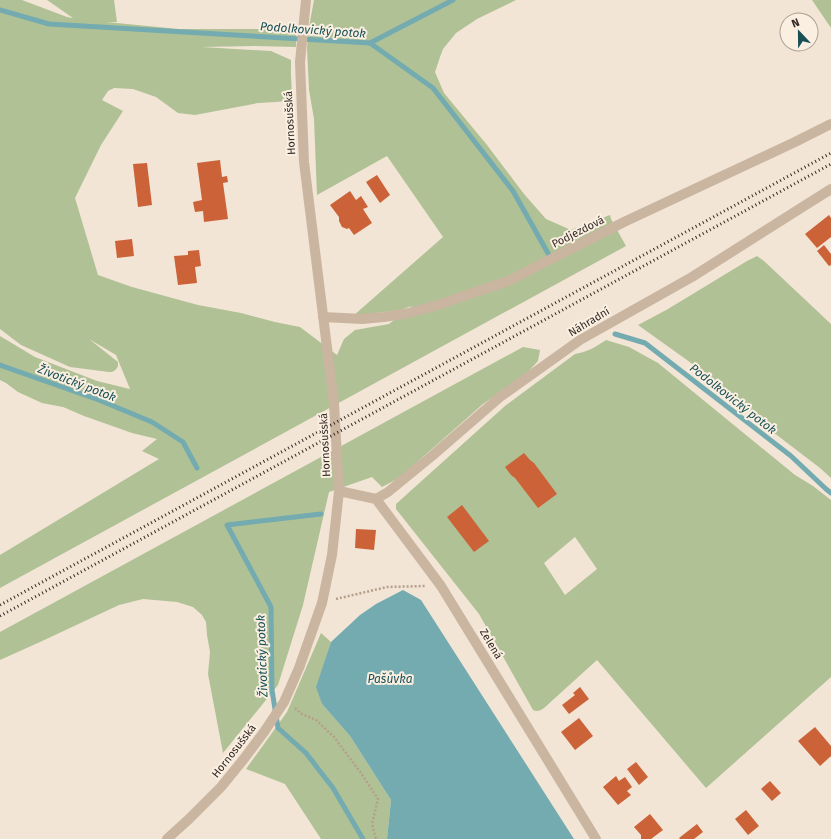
<svg xmlns="http://www.w3.org/2000/svg" width="831" height="839" viewBox="0 0 831 839" font-family="'Fira Sans',sans-serif">
<style>
.green{fill:#b0c195;fill-rule:evenodd}
.water{fill:#73abb0}
.lines{fill:none;stroke-linecap:round;stroke-linejoin:round}
.stream{stroke:#73abb0;stroke-width:5}
.building{fill:#cc6238}
.path{stroke:#b59f8b;stroke-width:2.5;stroke-dasharray:2 2;stroke-linecap:butt}
.minor{stroke:#cab5a1;stroke-width:10}
.tertiary{stroke:#cab5a1;stroke-width:10}
.rail{stroke:#332a24;stroke-width:3;stroke-dasharray:1 3;stroke-linecap:butt}
.labels{text-anchor:middle;dominant-baseline:central;stroke-width:4;stroke-linejoin:round;paint-order:stroke}
.street-label{font-size:11px;fill:#332a24;stroke:#faefe1}
.water-label{font-size:12px;font-style:italic;fill:#185056;stroke:#faefe1}
</style>
<rect width="100%" height="100%" fill="#f2e5d5"/>
<!-- green -->
<g class="green">
<path d="M0,0H22L67,17L73,18L47,0H114L117,22H106L179,29H296V47L255,46L202,47L271,51L291,60V76L292,95L290,99L286,101L276,102L258,103L195,115L178,113L156,97L133,89L114,88L108,91L102,100L123,111L101,145L75,198L98,275L132,287L198,305L241,313L275,322L300,327L337,355L344,339L355,330L389,324L412,306L400,310L353,316L443,237L387,156L317,195L314,119L309,90L307,48L309,27L314,0H516L477,19L456,33L443,49L440,57L435,72L444,93L487,145L524,194L546,219L571,230L610,215L611,219L626,246L0,588V555L159,459L142,451L157,439L132,433L84,416L63,407L42,403L18,392L6,383L0,380V336L35,357L97,381L130,389L116,355L89,339L118,362V366C116,370 114,372 109,372L70,367L21,345L0,329Z"/>
<polygon points="812,0 831,0 831,28"/>
<polygon points="757,256 764,261 831,324 831,478 820,468 769,429 712,378 638,325 668,309 747,261"/>
<path d="M606,340L629,347L658,363L795,475L813,486L831,500V677L706,788L597,660L544,708C540,711 537,712 533,710L479,614L396,509V504L505,406L575,354C587,352 596,347 606,340ZM575,537L597,569L565,595L544,563Z"/>
<polygon points="523,347 540,350 538,361 525,375 483,404 399,478 382,487 372,477 329,492 303,605 278,685 223,753 208,674 210,652 207,635 206,622 202,615 193,607 177,602 143,599 119,605 40,642 0,660 0,632"/>
<polygon points="321,633 331,642 317,687 322,704 350,736 391,800 387,839 321,839 285,784 246,769 287,712"/>
</g>
<!-- water -->
<polygon class="water" points="403,590 421,600 574,839 387,839 391,800 350,736 322,704 316,687 331,642 360,615 376,604"/>
<g class="lines">
<!-- stream -->
<g class="stream">
<polyline points="0,10 49,24 370,43 433,88 513,191 549,255"/>
<polyline points="370,43 453,0"/>
<polyline points="615,334 645,343 791,456 826,489 831,493"/>
<polyline points="0,365 99,400 152,422 183,442 197,468"/>
<polyline points="321,514 227,525 271,607 272,690 278,728 306,753 333,788 363,839"/>
</g>
</g>
<!-- building -->
<g class="building">
<polygon points="220,160 222,177 227,176 228,182 223,183 228,219 204,222 203,211 195,212 193,202 202,200 197,163"/>
<polygon points="147,163 152,205 138,207 133,164"/>
<polygon points="377,175 390,195 380,203 366,182"/>
<polygon points="350,191 356,200 361,196 368,207 363,209 372,223 354,235 349,228 347,229 342,227 339,221 339,217 330,205"/>
<polygon points="829,215 831,218 831,237 817,248 805,234"/>
<polygon points="132,239 134,256 117,258 115,241"/>
<polygon points="824,245 831,254 831,265 829,266 817,251"/>
<polygon points="199,250 201,266 195,267 197,283 178,285 174,256 188,255 188,251"/>
<polygon points="524,453 530,460 534,463 557,494 538,508 515,478 511,475 505,467"/>
<polygon points="462,505 489,541 474,552 447,517"/>
<polygon points="356,529 376,530 374,550 355,548"/>
<polygon points="580,687 589,699 569,714 562,705 575,695 573,693"/>
<polygon points="579,718 593,736 575,750 561,732"/>
<polygon points="815,727 831,746 831,756 820,766 798,741"/>
<polygon points="636,762 648,777 639,785 627,769"/>
<polygon points="616,776 619,781 625,777 632,787 627,791 631,795 618,805 603,787"/>
<polygon points="770,781 781,793 772,801 761,789"/>
<polygon points="746,810 759,826 748,835 735,819"/>
<polygon points="650,814 663,830 651,839 641,839 641,835 634,827"/>
<polygon points="697,824 703,832 694,839 680,839 679,838"/>
</g>
<g class="lines">
<!-- path -->
<g class="path">
<polyline points="336,599 387,587 425,586"/>
<polyline points="295,708 302,714 316,720 334,737 361,773 378,799 372,824 376,839"/>
</g>
<!-- minor -->
<g class="minor">
<polyline points="323,317 343,318 362,319 384,317 409,313 438,305 508,281 624,222 795,142 831,124"/>
<polyline points="339,491 376,499 441,586 596,839"/>
<polyline points="376,499 388,492 432,456 500,397 580,340 692,277 831,189"/>
</g>
<!-- tertiary -->
<polyline class="tertiary" points="167,839 189,819 221,787 243,760 264,732 284,702 299,668 322,603 332,555 339,491 334,404 304,162 300,62 306,0"/>
<!-- rail -->
<g class="rail">
<polyline points="0,605 831,153"/>
<polyline points="0,616 831,164"/>
</g>
</g>
<g class="labels">
<!-- street labels -->
<g class="street-label">
<text transform="translate(290 123) rotate(-93)">Hornosušská</text>
<text transform="translate(578 232) rotate(-27)">Podjezdová</text>
<text transform="translate(589 322) rotate(-31)">Náhradní</text>
<text transform="translate(325 445) rotate(-93)">Hornosušská</text>
<text transform="translate(491 644) rotate(59)">Zelená</text>
<text transform="translate(234 751) rotate(-52)">Hornosušská</text>
</g>
<!-- water labels -->
<g class="water-label">
<text transform="translate(313 30) rotate(4)">Podolkovický potok</text>
<text transform="translate(77 383) rotate(21)">Životický potok</text>
<text transform="translate(733 399) rotate(38)">Podolkovický potok</text>
<text transform="translate(262 656) rotate(-92)">Životický potok</text>
<text x="390" y="679">Pašůvka</text>
</g>
</g>
<!-- north arrow -->
<g transform="translate(799 32) rotate(338)"><circle r="19" fill="#faefe1" stroke="#aaa095"/>
<path d="M0-3L7 15L0 10L-7 15Z" fill="#185056"/>
<text y="-6" font-size="11" font-weight="bold" text-anchor="middle" fill="#332a24">N</text>
</g>
</svg>
